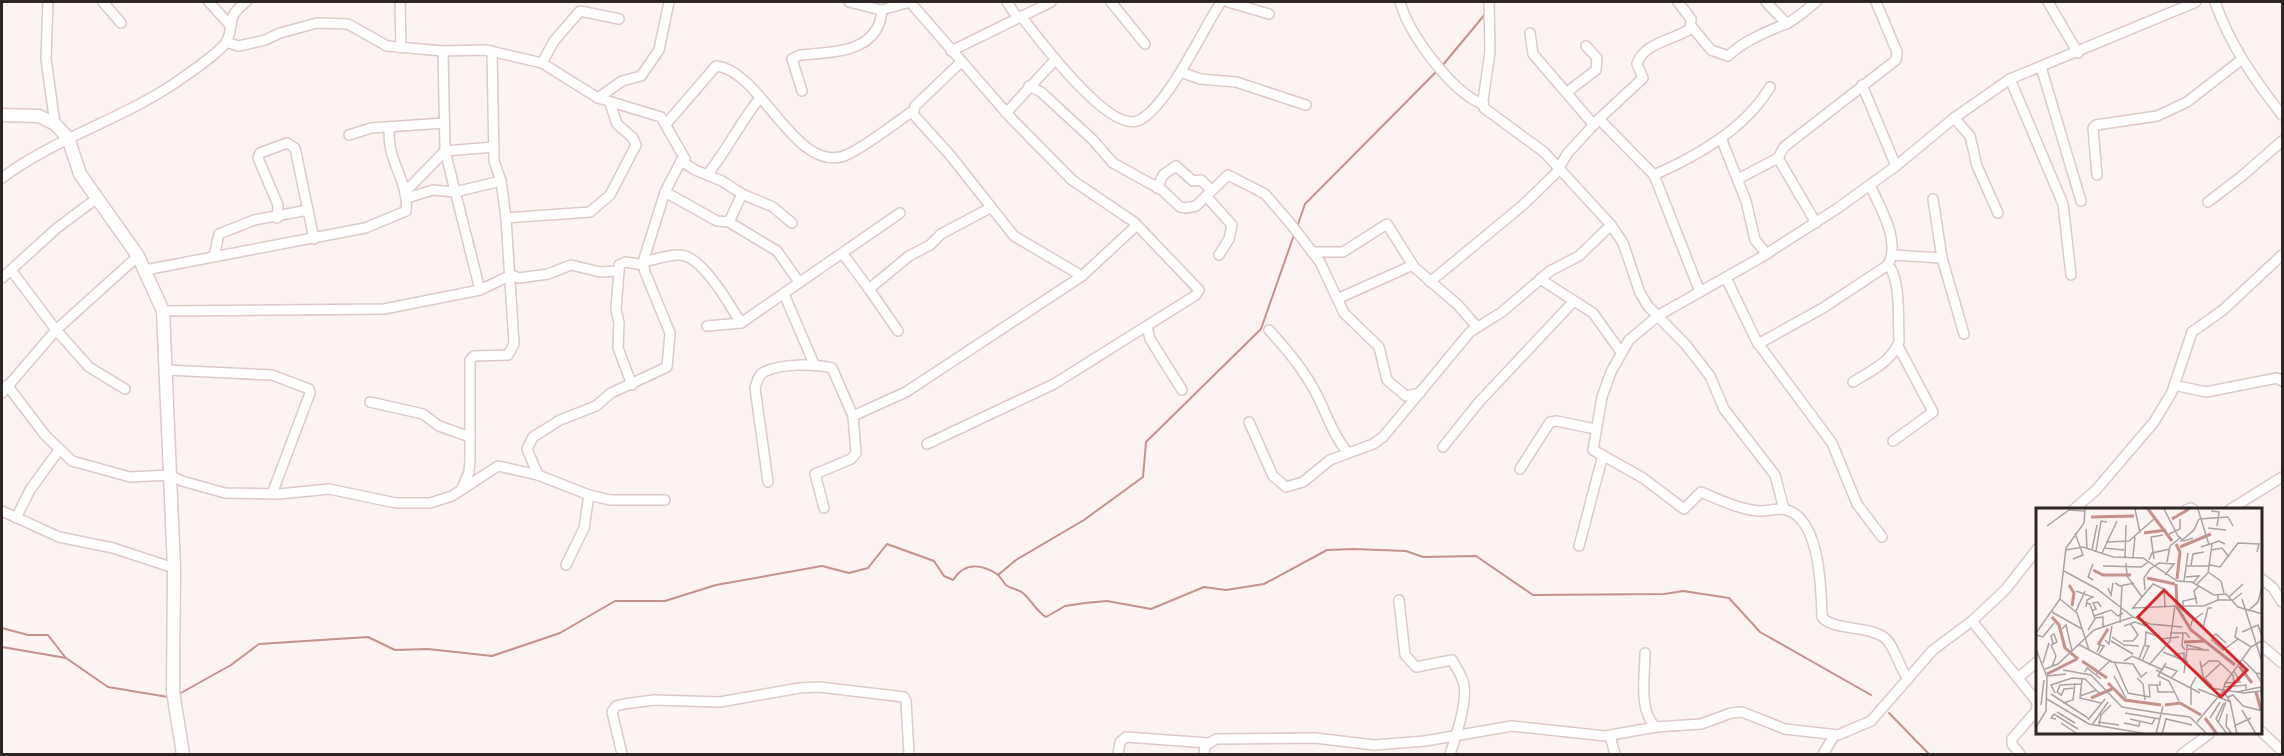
<svg xmlns="http://www.w3.org/2000/svg" width="2284" height="756" viewBox="0 0 2284 756" font-family="'Source Sans 3',sans-serif">
<style>
.lines{fill:none;stroke-linecap:round;stroke-linejoin:round}
.stream{stroke:#c6908b;stroke-width:2}
.street-casing{stroke:#dec9c7;stroke-width:12}
.secondary-casing{stroke:#dec9c7;stroke-width:15}
.street{stroke:#fff;stroke-width:9}
.secondary{stroke:#fff;stroke-width:12}
.inset-river{fill:none;stroke:#c6908b;stroke-width:3}
.inset-road{fill:none;stroke:#aaa2a1;stroke-width:1.5}
.view{fill:#d62828;fill-opacity:0.15;stroke:#d62828;stroke-width:3}
.inset-edge{fill:none;stroke:#2e2625;stroke-width:3}
</style>
<rect width="100%" height="100%" fill="#fcf4f3"/>
<g class="lines">
<!-- stream -->
<g class="stream">
<polyline points="1442,66 1486,13"/>
<polyline points="1297,227 1305,204 1438,70"/>
<polyline points="998,575 1016,560 1084,520 1143,477 1146,442 1261,329 1295,232"/>
<polyline points="2,628 28,635 48,635 65,657"/>
<polyline points="2,647 66,658 108,687 168,697"/>
<path d="M179,694L231,665L259,644L368,637L395,650L428,649L492,656L560,633L615,601H665L716,585L822,566L849,573L868,568L887,544L934,561L944,576L953,580C964,563 980,563 997,574C1001,577 1003,582 1006,585C1011,589 1018,589 1023,593C1032,601 1036,611 1046,617L1065,606L1085,603L1107,601L1151,609L1204,587L1226,590L1264,584L1327,550L1354,549L1406,551L1423,557L1476,556L1533,595L1664,594L1683,591L1729,598L1760,632L1871,695"/>
<polyline points="1889,713 1929,754"/>
</g>
<!-- street casing -->
<g class="street-casing">
<g id="street">
<polyline points="48,2 46,59 55,124"/>
<polyline points="103,2 121,23"/>
<polyline points="209,2 229,24"/>
<polyline points="400,2 401,48"/>
<polyline points="849,2 881,10 910,2"/>
<polyline points="910,2 1011,118 1072,180 1134,222 1199,290 1196,295 1054,384 927,444"/>
<polyline points="1007,2 1017,17"/>
<polyline points="1111,2 1145,44"/>
<polyline points="1228,2 1269,14"/>
<path d="M1400,2C1409,34 1451,91 1482,104"/>
<polyline points="1489,2 1490,52 1483,100 1484,108 1544,152 1611,225 1623,243 1640,293 1648,306 1686,345 1710,376 1724,409 1775,475 1784,509"/>
<polyline points="1766,2 1787,24"/>
<polyline points="2048,2 2078,53"/>
<path d="M2215,2C2230,45 2254,79 2282,115"/>
<path d="M1021,16C1038,38 1107,131 1137,121C1165,112 1204,27 1221,2"/>
<path d="M1692,27L1711,50L1728,56C1745,40 1764,33 1785,24C1796,20 1807,9 1816,2"/>
<polyline points="1530,33 1533,54 1594,125"/>
<polyline points="226,42 238,46 248,44 265,40 280,33 317,23 348,24 387,46 443,51 486,50 542,63 598,98 661,117 685,159 681,161 695,170 722,181 742,194 773,207 792,223"/>
<polyline points="443,51 445,151 480,290"/>
<polyline points="951,51 1051,2"/>
<polyline points="961,62 915,106 913,114 950,155 1014,236 1082,276"/>
<polyline points="542,63 554,41 580,11 619,19"/>
<polyline points="2041,67 2081,201"/>
<polyline points="1181,72 1200,79 1236,82 1306,105"/>
<polyline points="2010,79 2063,204 2071,275"/>
<polyline points="1862,85 1896,166"/>
<polyline points="1029,86 1041,92 1093,140 1113,163 1162,190 1180,207 1186,208 1196,206 1228,175 1265,194 1290,223 1320,262 1344,313 1379,347 1387,380 1406,396 1420,393"/>
<path d="M802,91L792,59L800,55C833,52 879,53 882,10"/>
<polyline points="1567,92 1596,70 1597,58 1586,46"/>
<polyline points="598,98 622,81 641,76 659,50 669,2"/>
<polyline points="1006,113 1055,60"/>
<polyline points="1954,118 1970,136 1977,166 1998,213"/>
<polyline points="1599,119 1654,175 1700,292"/>
<path d="M667,123L716,66C761,70 795,173 844,156C863,149 895,123 913,111"/>
<polyline points="349,135 371,128 444,123"/>
<polyline points="1721,138 1746,201 1755,240 1767,254"/>
<path d="M707,175C727,150 740,123 759,99"/>
<path d="M1654,175C1697,156 1745,129 1770,87"/>
<polyline points="2097,175 2093,128 2096,125 2157,116 2187,102 2241,60"/>
<path d="M2,178C58,136 128,118 185,76C194,70 223,49 227,41C235,23 225,18 246,2"/>
<polyline points="1738,179 1778,158"/>
<polyline points="1157,188 1163,175 1176,166 1193,181 1201,180 1211,190"/>
<polyline points="405,192 445,151 494,147"/>
<polyline points="665,192 717,221 729,222"/>
<polyline points="742,194 729,222 777,251 799,282"/>
<polyline points="1206,196 1232,225 1229,239 1219,255"/>
<polyline points="407,198 433,190 455,192 501,181"/>
<polyline points="1933,199 1942,258 1964,334"/>
<polyline points="2208,202 2242,176 2282,141"/>
<polyline points="277,218 278,205 258,158 260,153 287,143 295,148 314,239"/>
<polyline points="506,218 590,212 610,195 636,145 633,138 617,124 610,103"/>
<polyline points="1816,223 1778,158 1784,147 1896,60 1897,52 1876,2"/>
<polyline points="1312,252 1343,252 1387,224 1414,267 1458,305 1477,327"/>
<polyline points="843,254 869,289 909,256 930,245 941,234 990,208"/>
<polyline points="1893,255 1942,258"/>
<polyline points="214,256 219,234 254,220 308,210"/>
<path d="M643,262C654,260 669,254 680,255C703,256 730,306 741,323"/>
<polyline points="11,270 56,330 89,367 125,389"/>
<path d="M145,270L365,228L406,211C410,182 384,157 390,127"/>
<polyline points="2,278 57,228 96,199"/>
<polyline points="1726,278 1757,342 1832,443 1857,504 1882,537"/>
<polyline points="1540,279 1593,313 1621,352"/>
<path d="M1430,282L1523,205L1556,173L1567,154L1599,119L1643,78L1637,64C1643,43 1674,40 1690,29L1691,19L1678,2"/>
<polyline points="869,289 898,331"/>
<polyline points="784,294 814,364"/>
<polyline points="1337,299 1413,265"/>
<polyline points="163,311 384,309 480,290 511,275 519,278 548,274 571,265 600,272 619,271"/>
<polyline points="707,326 741,323 900,213"/>
<polyline points="1147,326 1150,339 1182,390"/>
<path d="M1269,330C1288,351 1304,370 1317,395C1327,415 1333,435 1348,453"/>
<polyline points="1758,344 1823,308 1888,265"/>
<polyline points="167,370 272,375 309,389 310,393 272,494"/>
<path d="M1853,382C1869,372 1893,361 1899,341C1898,323 1901,278 1888,265C1901,240 1880,208 1870,185"/>
<polyline points="7,385 45,435 72,461 130,477 169,475 182,481 225,493 279,494 329,489 396,503 430,503 452,496 498,466 538,475 527,449 533,437 560,420 596,406 611,393 667,367 670,333 645,272 643,262 665,192 681,161"/>
<polyline points="632,385 618,348 619,323 616,309 619,271 619,265 625,262 644,265"/>
<polyline points="2174,385 2206,392 2277,378 2282,381"/>
<polyline points="2,393 56,330 138,256"/>
<polyline points="370,402 423,414 439,426 470,437"/>
<polyline points="853,416 906,392 1082,276 1137,225"/>
<polyline points="1249,422 1273,476 1286,487 1303,482 1330,460 1373,444 1383,437 1470,332 1502,312 1550,271 1579,256 1611,225"/>
<polyline points="1893,441 1933,412 1898,346"/>
<polyline points="1443,447 1479,402 1574,301"/>
<polyline points="1520,469 1550,422 1557,421 1595,429"/>
<polyline points="538,475 589,495 610,500 665,500"/>
<path d="M768,482L755,388C757,382 758,375 764,372C781,363 815,364 832,368L853,416L856,453L851,459L815,474L824,508"/>
<polyline points="462,488 469,472 470,460 470,360 474,356 508,355 514,344 506,218 501,181 494,161 492,51"/>
<polyline points="2073,510 2096,490 2154,422 2172,392 2192,332 2223,310 2282,255"/>
<polyline points="2186,510 2191,508 2194,510"/>
<polyline points="2229,510 2282,477"/>
<polyline points="2,511 59,537 113,548 174,568"/>
<polyline points="16,518 30,490 59,450"/>
<polyline points="1579,546 1603,455"/>
<polyline points="566,565 584,528 589,495"/>
<polyline points="2262,579 2273,588 2282,602"/>
<path d="M1399,600L1405,655L1416,667L1452,660C1457,669 1462,675 1464,685C1467,703 1456,737 1450,754"/>
<polyline points="1972,621 2037,702 2037,710 2012,739 2012,744 2020,754"/>
<polyline points="2262,646 2282,663"/>
<path d="M1645,653C1645,675 1638,712 1656,727"/>
<polyline points="2018,678 2038,661"/>
<path d="M1908,679C1899,667 1894,645 1885,638C1868,625 1833,631 1822,617C1821,590 1821,514 1782,509C1775,509 1767,511 1759,511C1738,509 1720,500 1701,492L1684,509L1643,478L1593,450L1602,397L1611,372L1629,340L1659,315L1760,258L1838,208L1896,166L1954,118L2010,79L2196,2"/>
<polyline points="2262,732 2282,751"/>
<polyline points="1610,736 1615,754"/>
<polyline points="622,754 612,712 616,706 624,704 654,700 720,702 799,688 819,687 904,697 906,701 909,754"/>
<polyline points="1118,754 1120,742 1126,737 1208,743"/>
<polyline points="1204,754 1205,746 1216,739 1315,738 1374,745 1425,741 1512,726 1605,736 1656,727 1701,724 1731,713 1742,712 1785,729 1838,735 1871,721 1933,650 1972,621 2006,589 2038,548"/>
<polyline points="1823,754 1834,736"/>
<polyline points="2182,754 2209,734"/>
</g>
</g>
<!-- secondary casing -->
<g class="secondary-casing">
<polyline id="secondary" points="2,115 39,116 55,124 68,138 80,174 138,256 163,311 174,568 173,692 183,754"/>
</g>
<!-- street -->
<use href="#street" class="street"/>
<!-- secondary -->
<use href="#secondary" class="secondary"/>
</g>
<!-- overview -->
<g transform="translate(2036 508)">
<rect width="226" height="226" fill="#fcf4f3"/>
<path class="inset-river" d="M112,1L136,33M55,9L98,8M136,11L153,1M108,25L130,22M140,36L144,44L141,71M144,39L175,26M57,62L67,67H95M111,70L139,76M140,76L141,97M33,77L38,85L36,98M141,99L155,122L199,157M16,109L23,117L29,140L42,151M148,134L169,133M62,137L72,121M46,153L71,170M203,158L216,175M11,166L41,151M72,175L89,192L125,197M220,184L225,202M55,190L76,181M129,197L144,195L165,207M169,210L181,226"/>
<path class="inset-road" d="M99,1L104,25M128,1L142,28L148,33L157,30M162,1L173,37M175,3L183,4L181,18M163,11L192,9L197,18M11,18L33,2L48,3M172,20L190,22M50,21L51,40M133,26L144,21V11M70,34L93,33L118,11M144,34L158,22L163,11M165,39L183,33L189,36M68,40L88,42M30,42L47,39L77,49L107,50L141,73L156,74L178,87L190,86L202,99L227,106M56,42L61,17M175,42L186,40L193,49M60,43L65,13L71,14M66,45L81,13M97,49L99,29M89,50L90,17M37,51L47,47L39,25M118,51L115,29L127,27M113,52L116,45L134,41M131,54L134,38L144,30M90,55L91,68L106,89M155,57L157,46L168,44M174,57L184,59L202,35L223,36L221,44M67,58L105,59L112,54M150,58H174M172,64L185,73L188,85M150,69L163,68L158,74M57,72L52,69L57,56M148,73L152,45M79,75L84,78L98,75M161,76L172,65L176,36M72,80L75,87L77,75M109,82L108,70L114,61L123,55L138,56L129,67M40,83L57,89L51,92L50,99M193,89L207,76M24,91L41,105L53,142M206,91L220,135M182,92H197L206,85M50,95L54,96L59,111L52,122M161,96L158,83L163,78M147,97V93L161,90M144,98H168L182,92V87M96,100L142,98L167,120L172,100H176M96,101L117,76L128,81L129,98M40,103L49,83M56,103L60,101L57,95L62,94L65,99M212,103L222,94L227,75M16,104L46,121M58,108L75,102L82,108L87,105M97,109L114,116L146,119M59,110L67,109V120M84,115L86,78M88,118L99,114L110,118M155,118L156,113L167,105M201,119L199,129L215,139M26,121L30,117L36,143M206,124L222,117L227,131M0,125L24,91L30,40L48,15L49,1M134,125H150L154,130M147,125L146,138L149,142M0,127L7,129L18,115M76,129L88,137L103,138M124,131L143,129M69,132L73,136L76,118M75,133L97,146M87,133H97L102,127L94,115M190,135L180,126L177,128L176,132L187,142L202,131M220,135L227,157M42,136L76,154L97,156L105,169L111,164M15,137L21,134L18,126L15,128L17,136M15,137L20,148L16,159M109,137L110,124L124,129M0,141L11,169L10,203L0,219M151,141L173,142M151,141V137L167,141M61,144L64,137L68,138L63,146M127,144L152,154M138,147L148,145V153M103,151L108,138H113L106,153M207,152L220,165M78,153L92,185L114,189M88,153L96,148L127,162M164,153L167,168L176,178M7,155L13,135M130,155L122,168L133,173L143,193M113,157L134,133L139,98M152,157L174,180L208,185L225,183V179L201,184M127,158L141,163L136,169M166,159L173,153H182L197,167L198,175M9,161L22,156L58,122L97,109L61,81L28,63M27,162L55,167L86,199L123,205M120,162L164,185M49,164L51,160L65,171M148,165L151,141M60,166L75,152M11,168L30,166M78,168L90,190M101,170L107,176L109,192M169,170L185,155M46,171L44,190L65,195M189,175L204,174L198,163M226,175L220,165L227,166M121,177L122,184H139M188,179L210,177V181M162,181L195,194M19,185L15,177L36,170L49,171L63,185M15,186L52,210M25,187L21,184L24,177L45,176M25,188L28,181L39,180M44,188L61,182M114,189L113,177H124V173M192,189L197,187L207,198L227,203M11,191L53,216L111,226M27,195L37,192L39,175M188,195L180,211L191,226M5,197L8,172M155,197V178L160,169M206,202L220,226M21,204L39,215M89,205L124,211M122,205L154,209L171,226M191,206L190,218L196,226M174,210L184,194M20,211L15,210L18,206L42,221M94,211L116,216L119,211M52,212L69,191M62,214L83,217M161,214L187,183M25,215L40,225M88,215L103,218L104,213M182,215L190,194M56,217L72,194M63,218L65,207L75,197M198,218L215,210M120,226L127,198M126,226L130,211L156,217M201,226L194,193L187,183L189,175L215,139L227,132"/>
<path class="view" d="M128,82L211,162L185,189L102,109Z"/>
<rect width="226" height="226" class="inset-edge"/>
</g>
<!-- border -->
<rect width="2284" height="756" fill="none" stroke="#2e2625" stroke-width="6"/>
</svg>
